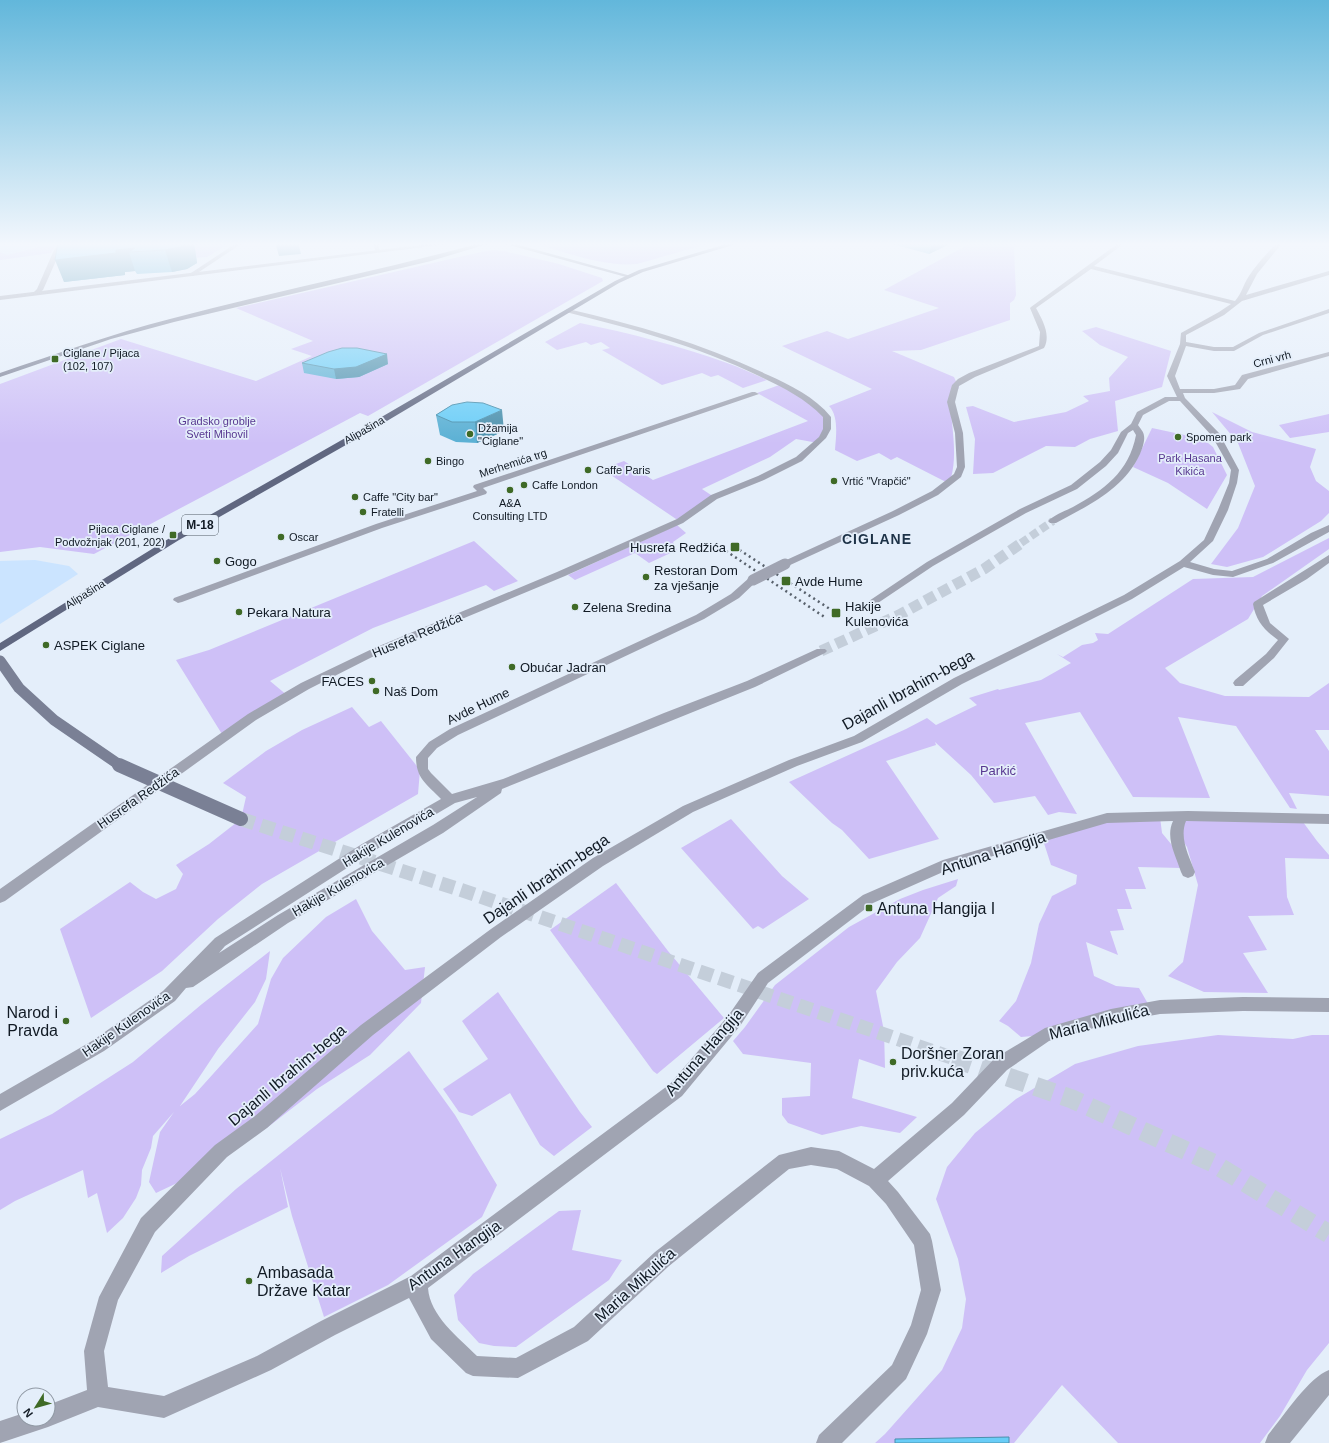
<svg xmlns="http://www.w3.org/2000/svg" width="1329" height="1443" viewBox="0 0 1329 1443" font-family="Helvetica,sans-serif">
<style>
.built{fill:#cbe4ff}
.green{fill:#cec0f7}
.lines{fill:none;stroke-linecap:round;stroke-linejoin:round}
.minor-tunnel-far1{stroke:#c4ceda;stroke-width:8;stroke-dasharray:8 4;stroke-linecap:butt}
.minor-tunnel{stroke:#c4ceda;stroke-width:11;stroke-dasharray:11 5.5;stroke-linecap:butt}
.secondary-tunnel-far1{stroke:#c4ceda;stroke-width:14;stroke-dasharray:14 7;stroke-linecap:butt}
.secondary-tunnel{stroke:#c4ceda;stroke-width:19;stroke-dasharray:19 10;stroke-linecap:butt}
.pedestrian{fill:#a0a4b2;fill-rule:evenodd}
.minor{fill:#a0a4b2;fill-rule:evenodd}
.tertiary{fill:#a0a4b2;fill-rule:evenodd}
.secondary{fill:#7a8095;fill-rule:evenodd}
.primary{fill:#606780;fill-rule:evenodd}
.rail{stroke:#58616c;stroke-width:2.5;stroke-dasharray:2 3.5;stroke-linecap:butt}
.minor-bridge{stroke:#a0a4b2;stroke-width:11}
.secondary-bridge-far1{stroke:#7a8095;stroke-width:11}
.secondary-bridge{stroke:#7a8095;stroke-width:14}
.wall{fill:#5ab0d4}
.shaded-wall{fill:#4a90ad}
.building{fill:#69cdf7;stroke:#4a90ad}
.poi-dot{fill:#3f6a26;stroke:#e4eefa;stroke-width:1.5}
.labels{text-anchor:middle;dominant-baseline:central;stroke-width:3.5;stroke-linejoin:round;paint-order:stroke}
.far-poi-label{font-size:11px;fill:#111a24;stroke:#e4eefa;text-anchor:start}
.far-street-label{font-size:11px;fill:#111a24;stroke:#e4eefa}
.far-park-label{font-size:11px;fill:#583891;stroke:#e4eefa}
.shield{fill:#e4eefa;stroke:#505a64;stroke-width:1}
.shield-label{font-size:12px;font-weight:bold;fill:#111a24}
.poi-label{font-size:13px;fill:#111a24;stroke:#e4eefa;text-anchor:start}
.street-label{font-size:13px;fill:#111a24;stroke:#e4eefa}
.park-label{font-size:13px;fill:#583891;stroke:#e4eefa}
.far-district-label{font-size:14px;font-weight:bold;letter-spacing:1px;fill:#1d3247;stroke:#e4eefa}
.near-street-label{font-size:16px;fill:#111a24;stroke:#e4eefa}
.near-poi-label{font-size:16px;fill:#111a24;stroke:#e4eefa;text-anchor:start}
</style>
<rect width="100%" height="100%" fill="#e4eefa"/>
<!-- built -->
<g class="built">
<polygon points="0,242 51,242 0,257"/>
<polygon points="35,560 69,566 78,574 0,624 0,561"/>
</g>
<!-- green -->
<g class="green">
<polygon points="220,242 231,242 207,257 192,258 99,256"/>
<path d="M531,242H714L637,264C602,267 564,252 531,242Z"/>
<path d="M973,242H1019L1014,248L1016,295L1014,300L1010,303V320L921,350L892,351L954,377L959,388L950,399C951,424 958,453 951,478L946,482L897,457L891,460L879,453L857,461L835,450C836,437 839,416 829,406L872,389L782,346L827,331L848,339L939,308L884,290Z"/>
<polygon points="56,245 51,253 0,260 0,252 7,255 42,246"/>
<polygon points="493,250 504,251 559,264 602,278 603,281 368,416 360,413 94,554 40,547 0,552 0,384 121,339 256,381 312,356 291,349 313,341 236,308 481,252"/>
<path d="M580,323C629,333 680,346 727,363C741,368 754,374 767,380L743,388L718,375L711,377L702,373L662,385L602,350L610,348L601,342L591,345L586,342L557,350L545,342Z"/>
<polygon points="1096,327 1171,351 1162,387 1115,401 1118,431 1090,439 1075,447 1046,446 993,473 973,474 975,439 966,407 973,406 1014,422 1066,412 1089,401 1083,396 1110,391 1109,378 1128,357 1100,345 1082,331"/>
<polygon points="782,384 825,415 827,424 818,443 796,439 770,457 702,489 714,497 679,521 602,469 624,461 653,480 808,421 757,393"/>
<polygon points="1212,412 1252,432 1316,449 1310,467 1316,481 1329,491 1329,513 1321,521 1263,557 1227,567 1211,564 1238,528 1255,486 1238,443"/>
<polygon points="1329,414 1329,432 1290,438 1279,425"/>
<polygon points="1152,428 1203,439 1213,447 1227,475 1207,509 1168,483 1133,467"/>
<polygon points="677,525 686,533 673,542 677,550 649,563 635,553 575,580 568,575"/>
<polygon points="1329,538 1329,549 1262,596 1248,619 1165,668 1180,683 1225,696 1309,697 1329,683 1329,730 1315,730 1329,751 1329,796 1289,793 1297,809 1290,808 1236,726 1178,717 1210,798 1133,797 1080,712 1025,723 1077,814 1059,812 1048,815 1035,796 994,803 971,775 935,742 936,745 886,761 939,839 869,859 842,830 832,823 789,782 906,729 927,718 936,725 977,705 969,698 998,689 999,690 1041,680 1071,663 1057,654 1063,657 1082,645 1093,643 1098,640 1095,633 1108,634 1193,579 1253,577"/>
<polygon points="474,541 518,581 494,591 486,585 373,628 270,681 288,696 225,739 176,660 209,650"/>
<polygon points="352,707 369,727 381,721 420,770 418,794 262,884 218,919 162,971 91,1018 60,929 130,882 143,892 156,899 176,889 183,874 176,865 209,844 241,819 246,797 223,783 266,751 302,730"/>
<polygon points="1188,816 1303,822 1317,841 1329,855 1329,859 1285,858 1287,897 1294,915 1248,916 1267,950 1243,953 1268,993 1204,992 1168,976 1183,962 1198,885 1187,847 1177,832"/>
<polygon points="1160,817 1162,833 1176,850 1182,868 1138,867 1146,889 1125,889 1132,909 1117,909 1124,930 1110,931 1118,955 1086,942 1094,976 1116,986 1139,988 1151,1009 1045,1035 1021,1037 1008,1026 999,1021 1016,1001 1031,963 1039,924 1052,896 1076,884 1077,875 1051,865 1042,837 1107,818"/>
<polygon points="731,819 782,876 809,899 763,929 758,926 753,929 681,848"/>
<polygon points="958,879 956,886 938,898 920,938 897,962 876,991 884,1031 885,1068 859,1059 852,1098 917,1117 900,1133 861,1126 822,1135 788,1123 782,1115 782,1098 810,1096 811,1063 743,1054 733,1041 745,1027 775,985 849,927 900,899 923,890"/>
<polygon points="616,883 668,951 724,1018 657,1074 653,1071 550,930"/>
<polygon points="356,899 372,931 405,970 425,967 421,1003 370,1055 317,1089 268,1127 175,1184 156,1193 149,1182 160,1132 174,1112 153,1136 151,1148 142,1170 141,1185 136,1198 123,1218 107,1233 97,1193 88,1198 83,1170 15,1201 0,1210 0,1139 52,1114 133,1062 202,1004 270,951 266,979 255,1002 218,1049 180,1106 195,1094 258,1024 271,979 283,958 326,917"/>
<polygon points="498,992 580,1112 592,1127 554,1156 540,1145 510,1093 472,1116 459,1112 443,1089 488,1059 462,1021"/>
<polygon points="1218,1035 1293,1039 1312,1035 1329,1035 1329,1343 1307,1370 1280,1416 1260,1443 1118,1443 1062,1385 1014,1443 875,1443 885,1434 942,1370 962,1328 966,1299 958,1259 936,1199 947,1167 975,1133 1016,1099 1075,1064 1138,1046"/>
<polygon points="409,1051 455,1115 497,1185 482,1217 388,1285 324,1317 292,1216 280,1168 288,1207 189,1256 161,1273 162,1256 236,1189"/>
<polygon points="581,1210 572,1250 622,1260 609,1280 516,1347 494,1346 479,1343 458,1320 454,1295 473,1274 559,1211"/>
</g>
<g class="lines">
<!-- minor-tunnel-far1 -->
<polyline class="minor-tunnel-far1" points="1021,543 1053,521"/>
<!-- minor-tunnel -->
<polyline class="minor-tunnel" points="821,651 899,615 984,569 1023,542"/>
<!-- secondary-tunnel-far1 -->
<polyline class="secondary-tunnel-far1" points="241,819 458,889 956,1059"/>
<!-- secondary-tunnel -->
<polyline class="secondary-tunnel" points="953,1058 1072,1099 1213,1163 1329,1234"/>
<!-- pedestrian -->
<polygon class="pedestrian" points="752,392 755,392 759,394 483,488 487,492 486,494 382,528 182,602 178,603 173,600 174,598 376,524 477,491 473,487 474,485"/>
<!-- minor -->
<g class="minor">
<polygon points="65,242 74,242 62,247 43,290 37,295 33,295 33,293 37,289 54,250 58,245"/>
<polygon points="238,242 244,242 193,276 188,275"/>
<polygon points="372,242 378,242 380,252 376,252"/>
<path d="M1120,242H1126L1094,266L1235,301C1242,293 1243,285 1249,276C1257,264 1267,253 1278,242H1283L1257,274L1246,295L1329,271V275L1242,301L1224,315L1186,335V342L1214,347H1233L1259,333L1329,309V313L1263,335L1234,351H1214L1186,346L1175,376L1180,389H1214L1235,385L1242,375L1329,352V356L1248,379L1240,389L1214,393H1183L1185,398L1219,433L1239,470L1237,483L1228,510L1213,541L1190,562L1214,569L1232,571L1267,559L1311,533L1329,525V532L1273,563L1233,577L1213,575L1184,567L1132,599L962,684L862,742L797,766L693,812L603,866L501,937L373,1035L267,1128L227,1157L155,1232L118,1300L104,1351L108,1387L164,1396L257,1356L321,1321L411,1276L670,1084L728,1016L758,973L863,895L943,860L1107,813L1188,811L1329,814V824L1186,821C1179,838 1189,856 1195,872L1193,876L1188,878L1183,876L1181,872C1176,856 1165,838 1173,821L1107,823L952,868L873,903L768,983L740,1026L682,1096L428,1288C430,1316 458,1337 477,1356L516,1358L574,1327L655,1252L779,1155L811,1147L839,1151L874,1169L952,1103L995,1058L1045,1028L1111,1009L1160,1000L1243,997L1329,998V1012L1243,1011L1160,1014L1111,1023L1049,1041L1007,1070L964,1115L888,1181L898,1192L930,1234L932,1241L941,1290L927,1334L906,1379L842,1443H816L819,1435L892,1365L911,1325L921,1290L914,1245L886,1204L869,1186L837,1169L811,1165L789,1169L669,1266L588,1341L518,1378L473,1376L466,1373L431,1339L409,1298L335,1335L271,1370L164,1418L98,1407L48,1427L0,1443V1421L24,1413V1419H48V1405L87,1390L84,1351L99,1297L141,1218L215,1145L255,1116L361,1025L491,929L593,858L683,806L789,760L854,736L954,678L1124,595L1180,561L1204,540L1218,510L1229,483L1231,470L1212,436L1180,401H1169L1143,415L1138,425C1140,428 1144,432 1144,436C1145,441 1142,449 1140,454C1124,489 1089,505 1056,523H1050L1048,521C1054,515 1065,511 1073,507C1104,490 1129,472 1136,435L1133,430L1128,433L1118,453L1106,466L1077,489L1026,513L933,566L866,611H858L857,609L927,562L1020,509L1071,485L1100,462L1111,450L1121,432L1131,424L1137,412L1165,397H1177L1167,376L1180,344L1181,333L1219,312L1231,304L1091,269L1036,308C1043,321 1051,335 1044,348L975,377L959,386L955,402L963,433L965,467L961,477L938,495L899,515L788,566L785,567L780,564L782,562L893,511L932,491L954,474L957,467L955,433L947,402L952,385L958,379L969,373L1039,346L1040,332L1030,308L1031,307Z"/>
<path d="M568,309C637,325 704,344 768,375C790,385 815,397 831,417V429L826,438L802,461L764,480L717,499L683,523L565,576L380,653L309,689L256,720L5,901L0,903V889L248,714L301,683L372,649L557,572L677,519L711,495L758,476L796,457L819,437L823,429V417C805,398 782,387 759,376C697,346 633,329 566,312V310Z"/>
<path d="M1329,555V563L1307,579L1263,605L1270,623L1289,639L1274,658L1243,686H1235L1233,683L1235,680L1266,654L1278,640C1264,630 1256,621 1253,604L1254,602Z"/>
<path d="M753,577L758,580L739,598L704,619L458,735L437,748L428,758V769L431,773L452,794L503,779L664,713L747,681L817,649H825L827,651L825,653L755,687L502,789L501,793L443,833L288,923L193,987L186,988L175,1001L104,1051L0,1111V1094L92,1041L163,991L215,938L362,844L441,799C427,784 416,779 416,757L429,742L450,729L696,615L731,594L749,578ZM477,797L433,825L278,915L219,953L225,946L372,852L455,803Z"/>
<path d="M1329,1370V1395L1290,1443H1265L1268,1435C1283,1417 1308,1378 1329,1370Z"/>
</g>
<!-- tertiary -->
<polygon class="tertiary" points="445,242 464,242 0,300 0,296"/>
<!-- secondary -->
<g class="secondary">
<path d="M484,242H494L431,261L174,322L111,339L0,377V373C56,354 112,334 170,319C274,291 380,271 484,242Z"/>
<polygon points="498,242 508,242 631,276 626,277"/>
</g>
<!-- primary -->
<polygon class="primary" points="733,242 743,242 643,272 619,283 360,437 179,540 0,651 0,643 173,536 354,433 615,281 639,270"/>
<!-- rail -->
<g class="rail">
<polyline points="735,547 836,613"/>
<polyline points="726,551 826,618"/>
</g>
<!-- minor-bridge -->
<polyline class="minor-bridge" points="753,580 785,564"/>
<!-- secondary-bridge-far1 -->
<polyline class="secondary-bridge-far1" points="0,661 19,688 54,720 121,766"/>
<!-- secondary-bridge -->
<polyline class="secondary-bridge" points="119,765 241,819"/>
</g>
<!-- wall -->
<g class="wall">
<polygon points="58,242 194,242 197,263 187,269 172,272 137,274 135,271 125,272 125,275 64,282"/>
<polygon points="885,242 954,242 929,254"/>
<polygon points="302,363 388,364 359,377 336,379 304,373"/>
<polygon points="452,405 504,431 477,443 456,442 440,435 436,415"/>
</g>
<!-- shaded-wall -->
<g class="shaded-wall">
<polygon points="187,242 194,242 197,263 187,269 172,272 165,250"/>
<polygon points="275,242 298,242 301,254 279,256"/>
<polygon points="932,242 954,242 929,254"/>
<polygon points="135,248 129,252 135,271 125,272 125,275 64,282 55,260 116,250"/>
<polygon points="387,354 388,364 359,377 336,379 334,369"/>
<polygon points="502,410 504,431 477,443 475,422"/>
</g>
<!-- building -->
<g class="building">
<polygon points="58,242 187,242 180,247 165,250 129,252 135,248 116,250 116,253 55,260"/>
<polygon points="342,348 357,348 387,354 356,367 334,369 302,363 328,352"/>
<polygon points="467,402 483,403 502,410 475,422 452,422 436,415 452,405"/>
<polygon points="1009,1437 1009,1443 895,1443 895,1439"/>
</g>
<!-- sky -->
<linearGradient id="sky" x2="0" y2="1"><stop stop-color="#62b7db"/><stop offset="0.55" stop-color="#f3f7fd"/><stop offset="1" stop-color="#f3f7fd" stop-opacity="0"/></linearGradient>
<rect width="1329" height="444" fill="url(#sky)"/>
<!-- markers -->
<g class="poi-dot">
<rect x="51" y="355" width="8" height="8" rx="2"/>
<circle cx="470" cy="434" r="4"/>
<circle cx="1178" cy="437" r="4"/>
<circle cx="428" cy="461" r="4"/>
<circle cx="588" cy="470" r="4"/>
<circle cx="834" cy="481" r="4"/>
<circle cx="524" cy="485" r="4"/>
<circle cx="510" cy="490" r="4"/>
<circle cx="355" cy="497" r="4"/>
<circle cx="363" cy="512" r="4"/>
<rect x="169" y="531" width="8" height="8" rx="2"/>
<circle cx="281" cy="537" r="4"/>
<rect x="730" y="542" width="10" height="10" rx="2"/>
<circle cx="217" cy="561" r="4"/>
<circle cx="646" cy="577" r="4"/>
<rect x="781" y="576" width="10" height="10" rx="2"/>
<circle cx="575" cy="607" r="4"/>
<circle cx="239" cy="612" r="4"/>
<rect x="831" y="608" width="10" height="10" rx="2"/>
<circle cx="46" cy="645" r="4"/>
<circle cx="512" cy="667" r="4"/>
<circle cx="372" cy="681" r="4"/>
<circle cx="376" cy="691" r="4"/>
<rect x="865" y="904" width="8" height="8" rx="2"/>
<circle cx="66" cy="1021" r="4"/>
<circle cx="893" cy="1062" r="4"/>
<circle cx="249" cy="1281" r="4"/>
</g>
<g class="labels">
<!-- far-poi labels -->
<g class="far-poi-label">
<text x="63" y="353">Ciglane / Pijaca<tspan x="63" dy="13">(102, 107)</tspan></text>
<text x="478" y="428">Džamija<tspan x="478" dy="13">"Ciglane"</tspan></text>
<text x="1186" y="437">Spomen park</text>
<text x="436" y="461">Bingo</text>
<text x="596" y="470">Caffe Paris</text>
<text x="842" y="481">Vrtić "Vrapčić"</text>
<text x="532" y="485">Caffe London</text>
<text x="363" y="497">Caffe "City bar"</text>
<text x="510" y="503" text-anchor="middle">A&amp;A<tspan x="510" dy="13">Consulting LTD</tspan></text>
<text x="371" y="512">Fratelli</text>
<text x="165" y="529" text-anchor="end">Pijaca Ciglane /<tspan x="165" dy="13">Podvožnjak (201, 202)</tspan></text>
<text x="289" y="537">Oscar</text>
</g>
<!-- far-street labels -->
<g class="far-street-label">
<text transform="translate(1272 359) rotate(-15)">Crni vrh</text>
<text transform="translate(364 430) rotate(-30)">Alipašina</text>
<text transform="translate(513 463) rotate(-18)">Merhemića trg</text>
<text transform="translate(85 594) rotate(-32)">Alipašina</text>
</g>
<!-- far-park labels -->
<g class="far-park-label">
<text x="217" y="421">Gradsko groblje<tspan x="217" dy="13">Sveti Mihovil</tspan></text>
<text x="1190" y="458">Park Hasana<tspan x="1190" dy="13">Kikića</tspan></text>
</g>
<!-- shield labels -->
<rect class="shield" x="182" y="515" width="36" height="20" rx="3"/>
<g class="shield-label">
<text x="200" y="525">M-18</text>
</g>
<!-- poi labels -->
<g class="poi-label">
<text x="726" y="547" text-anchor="end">Husrefa Redžića</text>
<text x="225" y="561">Gogo</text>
<text x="654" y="570">Restoran Dom<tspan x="654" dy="15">za vješanje</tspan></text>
<text x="795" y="581">Avde Hume</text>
<text x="845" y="606">Hakije<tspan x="845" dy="15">Kulenovića</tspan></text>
<text x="583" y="607">Zelena Sredina</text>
<text x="247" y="612">Pekara Natura</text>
<text x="54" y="645">ASPEK Ciglane</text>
<text x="520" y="667">Obućar Jadran</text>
<text x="364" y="681" text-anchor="end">FACES</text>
<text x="384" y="691">Naš Dom</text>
</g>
<!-- street labels -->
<g class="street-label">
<text transform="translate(417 635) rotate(-23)">Husrefa Redžića</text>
<text transform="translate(478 706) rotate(-26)">Avde Hume</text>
<text transform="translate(138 798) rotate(-35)">Husrefa Redžića</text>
<text transform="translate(388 837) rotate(-31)">Hakije Kulenovića</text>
<text transform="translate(338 887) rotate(-30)">Hakije Kulenovica</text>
<text transform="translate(126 1024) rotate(-35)">Hakije Kulenovića</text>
</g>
<!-- park labels -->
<g class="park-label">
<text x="998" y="770">Parkić</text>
</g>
<!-- far-district labels -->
<g class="far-district-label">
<text x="877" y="539">CIGLANE</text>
</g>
<!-- near-street labels -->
<g class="near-street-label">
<text transform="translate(908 690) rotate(-29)">Dajanli Ibrahim-bega</text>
<text transform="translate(993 853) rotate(-18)">Antuna Hangija</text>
<text transform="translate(546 879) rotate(-34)">Dajanli Ibrahim-bega</text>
<text transform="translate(1099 1022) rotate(-14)">Maria Mikulića</text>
<text transform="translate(704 1052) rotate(-49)">Antuna Hangija</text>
<text transform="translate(287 1075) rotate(-40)">Dajanli Ibrahim-bega</text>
<text transform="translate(454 1255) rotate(-35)">Antuna Hangija</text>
<text transform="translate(635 1285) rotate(-42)">Maria Mikulića</text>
</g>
<!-- near-poi labels -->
<g class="near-poi-label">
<text x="877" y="908">Antuna Hangija I</text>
<text x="58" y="1012" text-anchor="end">Narod i<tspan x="58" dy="18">Pravda</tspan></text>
<text x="901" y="1053">Doršner Zoran<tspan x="901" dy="18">priv.kuća</tspan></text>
<text x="257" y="1272">Ambasada<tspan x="257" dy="18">Države Katar</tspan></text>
</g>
</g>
<!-- north arrow -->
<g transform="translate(36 1407) rotate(233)"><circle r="19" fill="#e4eefa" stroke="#9099a4"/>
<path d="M0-3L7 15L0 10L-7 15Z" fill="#3f6a26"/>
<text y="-6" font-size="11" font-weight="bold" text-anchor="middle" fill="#111a24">N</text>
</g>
</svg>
